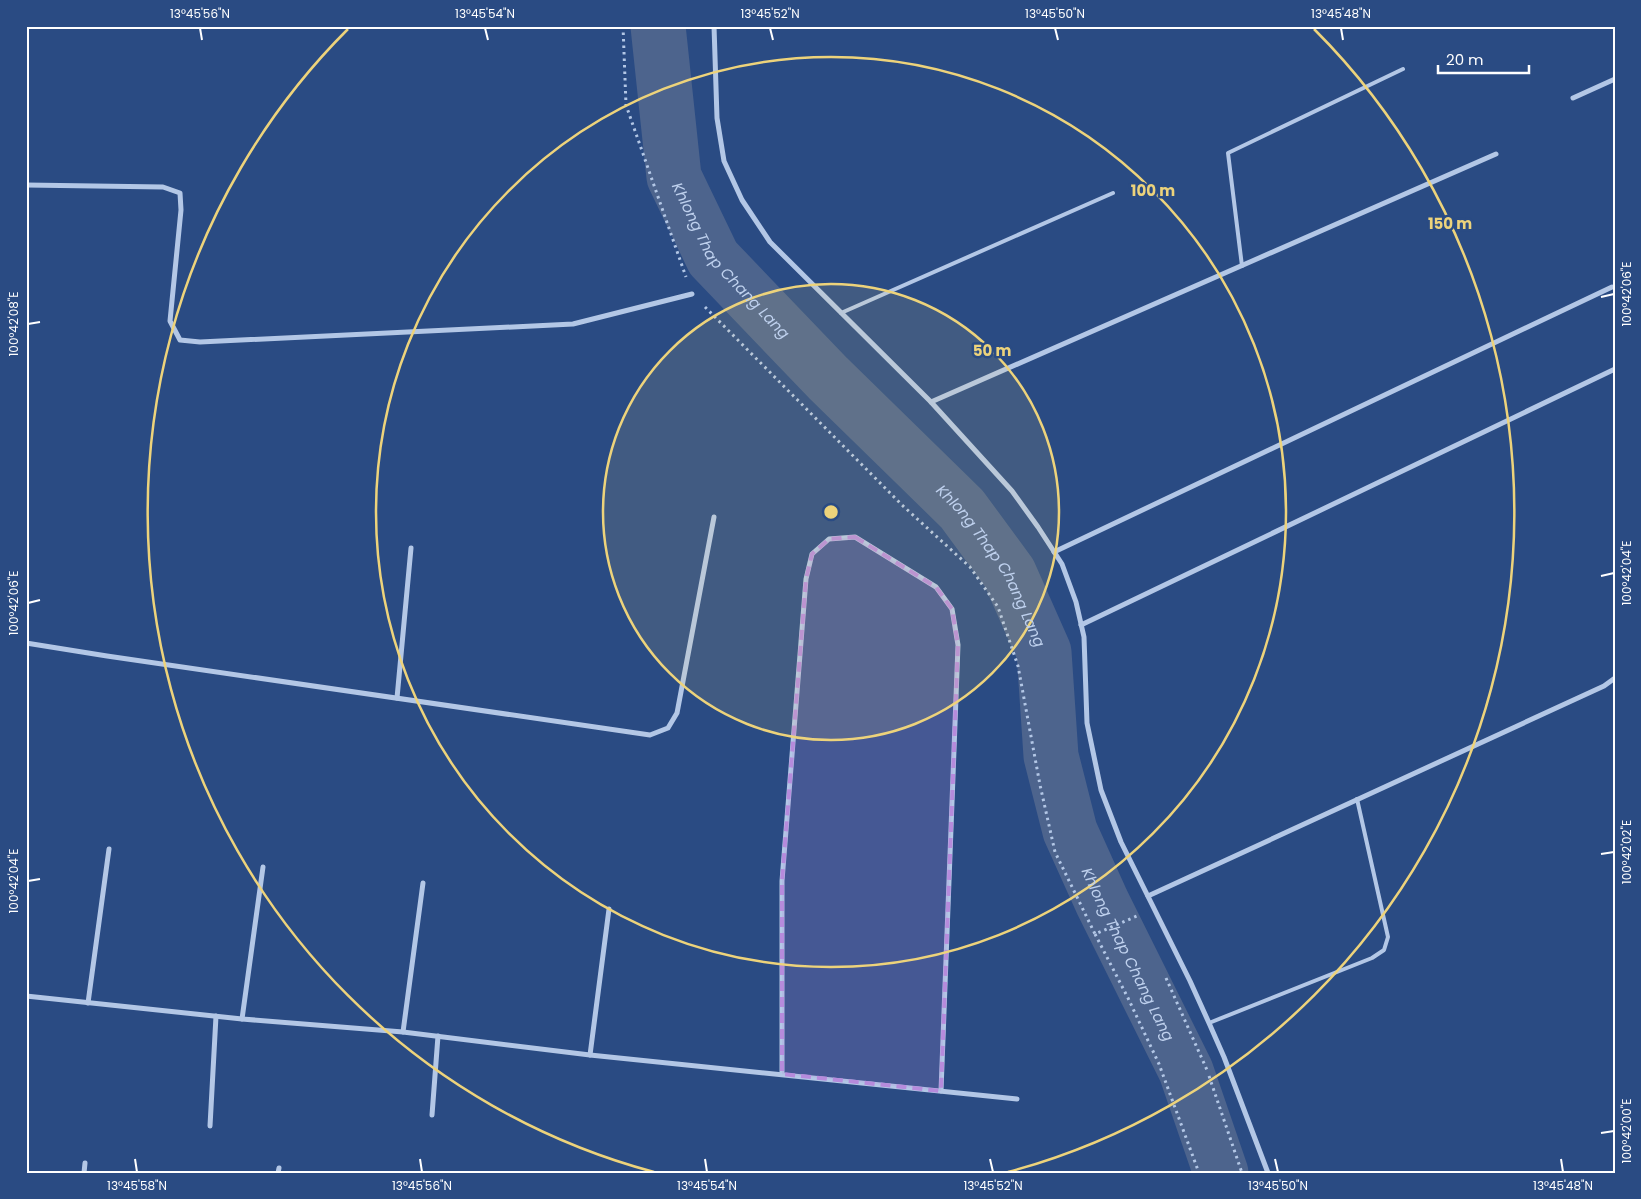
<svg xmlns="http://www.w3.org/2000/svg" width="1641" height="1199" viewBox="0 0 1641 1199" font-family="Poppins,sans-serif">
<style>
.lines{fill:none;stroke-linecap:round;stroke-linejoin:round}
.river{stroke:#4d648d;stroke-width:55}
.path{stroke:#b3c7e6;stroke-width:3;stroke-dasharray:2.5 4;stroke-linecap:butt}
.service{stroke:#b3c7e6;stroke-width:4}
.minor{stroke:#b3c7e6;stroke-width:5}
.marked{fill:#b68bdc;fill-opacity:0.2;stroke:#b68bdc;stroke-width:4;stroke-dasharray:10 6;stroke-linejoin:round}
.ticks{fill:none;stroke:#fff;stroke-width:2}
.ring{fill:none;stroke:#edd37b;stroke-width:2.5}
.labels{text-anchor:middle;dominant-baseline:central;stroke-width:5;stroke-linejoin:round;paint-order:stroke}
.water-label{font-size:15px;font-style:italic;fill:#bfd1ee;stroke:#2a4b83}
.centre{fill:#edd37b;stroke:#2a4b83;stroke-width:2.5}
.ring-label{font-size:15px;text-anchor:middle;font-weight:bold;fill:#edd37b;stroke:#2a4b83;stroke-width:5;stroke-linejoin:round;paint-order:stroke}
.neatline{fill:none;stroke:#fff;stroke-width:2}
.ticks-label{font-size:12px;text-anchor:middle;fill:#fff}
</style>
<rect width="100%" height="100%" fill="#2a4b83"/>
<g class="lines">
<!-- river -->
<path class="river" id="s1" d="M658,26L674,177L713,258L828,378L962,509L1009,573L1044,652L1051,756L1070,831L1102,902L1186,1071L1221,1173"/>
<!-- path -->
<g class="path">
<polyline points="623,26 626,105 686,277"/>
<polyline points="691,29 691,26"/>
<polyline points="705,307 902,505 970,567 998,607 1018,666 1040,785 1055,852 1095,934 1137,916"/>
<polyline points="1095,934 1128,998 1159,1064 1199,1173"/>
<polyline points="1166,978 1207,1070"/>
<polyline points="1209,1076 1242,1173"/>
</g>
<!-- service -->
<g class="service">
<polyline points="1242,266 1228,153 1403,69"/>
<polyline points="841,313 1113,193"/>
<polyline points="1209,1023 1372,958 1384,950 1388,937 1357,799"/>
</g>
<!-- minor -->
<g class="minor">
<polyline points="714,26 717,118 724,161 742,200 770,242 931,402 1012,491 1038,527 1062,564 1076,602 1084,637 1087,723 1101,790 1121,842 1190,981 1209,1023 1224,1057 1268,1173"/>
<polyline points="1573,98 1615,79"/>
<polyline points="26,185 163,187 180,193 181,210 170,321 180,340 200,342 573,324 692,294"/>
<polyline points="931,402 1496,154"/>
<polyline points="1054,552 1612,287"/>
<polyline points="1081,625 1615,369"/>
<polyline points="26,643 107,656 650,735 668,728 677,713 714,517"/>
<polyline points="397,698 411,548"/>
<polyline points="1148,896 1604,686 1615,678"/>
<polyline points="26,996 242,1019 403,1032 590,1055 1017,1099"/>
<polyline points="88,1003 109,849"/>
<polyline points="242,1019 263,867"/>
<polyline points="403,1032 423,883"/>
<polyline points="590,1055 609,909"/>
<polyline points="782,1074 782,881 806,579 812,554 829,539 855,537 936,587 952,609 958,645 941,1091"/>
<polyline points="432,1115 438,1036"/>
<polyline points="210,1126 216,1016"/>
<polyline points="84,1173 85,1163"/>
<polyline points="278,1173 279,1168"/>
</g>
</g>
<!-- marked area -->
<path class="marked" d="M855,537L936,587L952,609L958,645L941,1091L782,1074V881L806,579L812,554L829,539Z"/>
<!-- ticks -->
<path class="ticks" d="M200,28L202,40M485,28L488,40M770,28L773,40M1055,28L1058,40M1341,28L1343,40M1601,297L1614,294M28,324L40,322M1601,576L1614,573M28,603L40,600M1601,854L1614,852M28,881L40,879M1601,1133L1614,1131M135,1159L137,1172M420,1159L422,1172M705,1159L707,1172M990,1159L993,1172M1275,1159L1278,1172M1561,1159L1563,1172"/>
<!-- distance rings -->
<circle cx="831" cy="512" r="228" fill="#edd37b" fill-opacity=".12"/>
<g class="ring">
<circle cx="831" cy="512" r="228"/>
<circle cx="831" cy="512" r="455"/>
<path d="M654 1172A683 683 0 0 1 348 29M1314 29A683 683 0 0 1 1008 1172"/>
</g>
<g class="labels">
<!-- water labels -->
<g class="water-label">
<text stroke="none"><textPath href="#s1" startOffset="254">Khlong Thap Chang Lang</textPath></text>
<text stroke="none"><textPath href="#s1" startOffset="659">Khlong Thap Chang Lang</textPath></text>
<text stroke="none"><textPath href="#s1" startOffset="1079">Khlong Thap Chang Lang</textPath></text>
</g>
</g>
<circle cx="831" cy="512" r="8" class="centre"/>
<g class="ring-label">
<text x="1153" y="196">100 m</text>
<text x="1450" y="229">150 m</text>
<text x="992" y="356">50 m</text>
</g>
<!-- border -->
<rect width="1641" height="1199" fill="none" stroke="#2a4b83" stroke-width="55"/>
<!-- scale -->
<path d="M1438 65v8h91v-8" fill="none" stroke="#ffffff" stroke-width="2.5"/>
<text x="1446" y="65" font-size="15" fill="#ffffff" stroke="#2a4b83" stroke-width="4" paint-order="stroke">20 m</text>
<rect x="28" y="28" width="1586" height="1144" class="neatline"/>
<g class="ticks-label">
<text x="200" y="18">13°45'56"N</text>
<text x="485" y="18">13°45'54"N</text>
<text x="770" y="18">13°45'52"N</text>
<text x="1055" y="18">13°45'50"N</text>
<text x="1341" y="18">13°45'48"N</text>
<text transform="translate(1627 294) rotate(-90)" y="4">100°42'06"E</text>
<text transform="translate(14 324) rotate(-90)" y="4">100°42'08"E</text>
<text transform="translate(1627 573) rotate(-90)" y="4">100°42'04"E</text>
<text transform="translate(14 603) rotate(-90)" y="4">100°42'06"E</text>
<text transform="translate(1627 852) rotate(-90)" y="4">100°42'02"E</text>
<text transform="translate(14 881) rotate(-90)" y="4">100°42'04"E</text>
<text transform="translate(1627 1131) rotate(-90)" y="4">100°42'00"E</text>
<text x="137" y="1190">13°45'58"N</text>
<text x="422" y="1190">13°45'56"N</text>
<text x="707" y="1190">13°45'54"N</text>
<text x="993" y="1190">13°45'52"N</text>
<text x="1278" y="1190">13°45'50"N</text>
<text x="1563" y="1190">13°45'48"N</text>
</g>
</svg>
